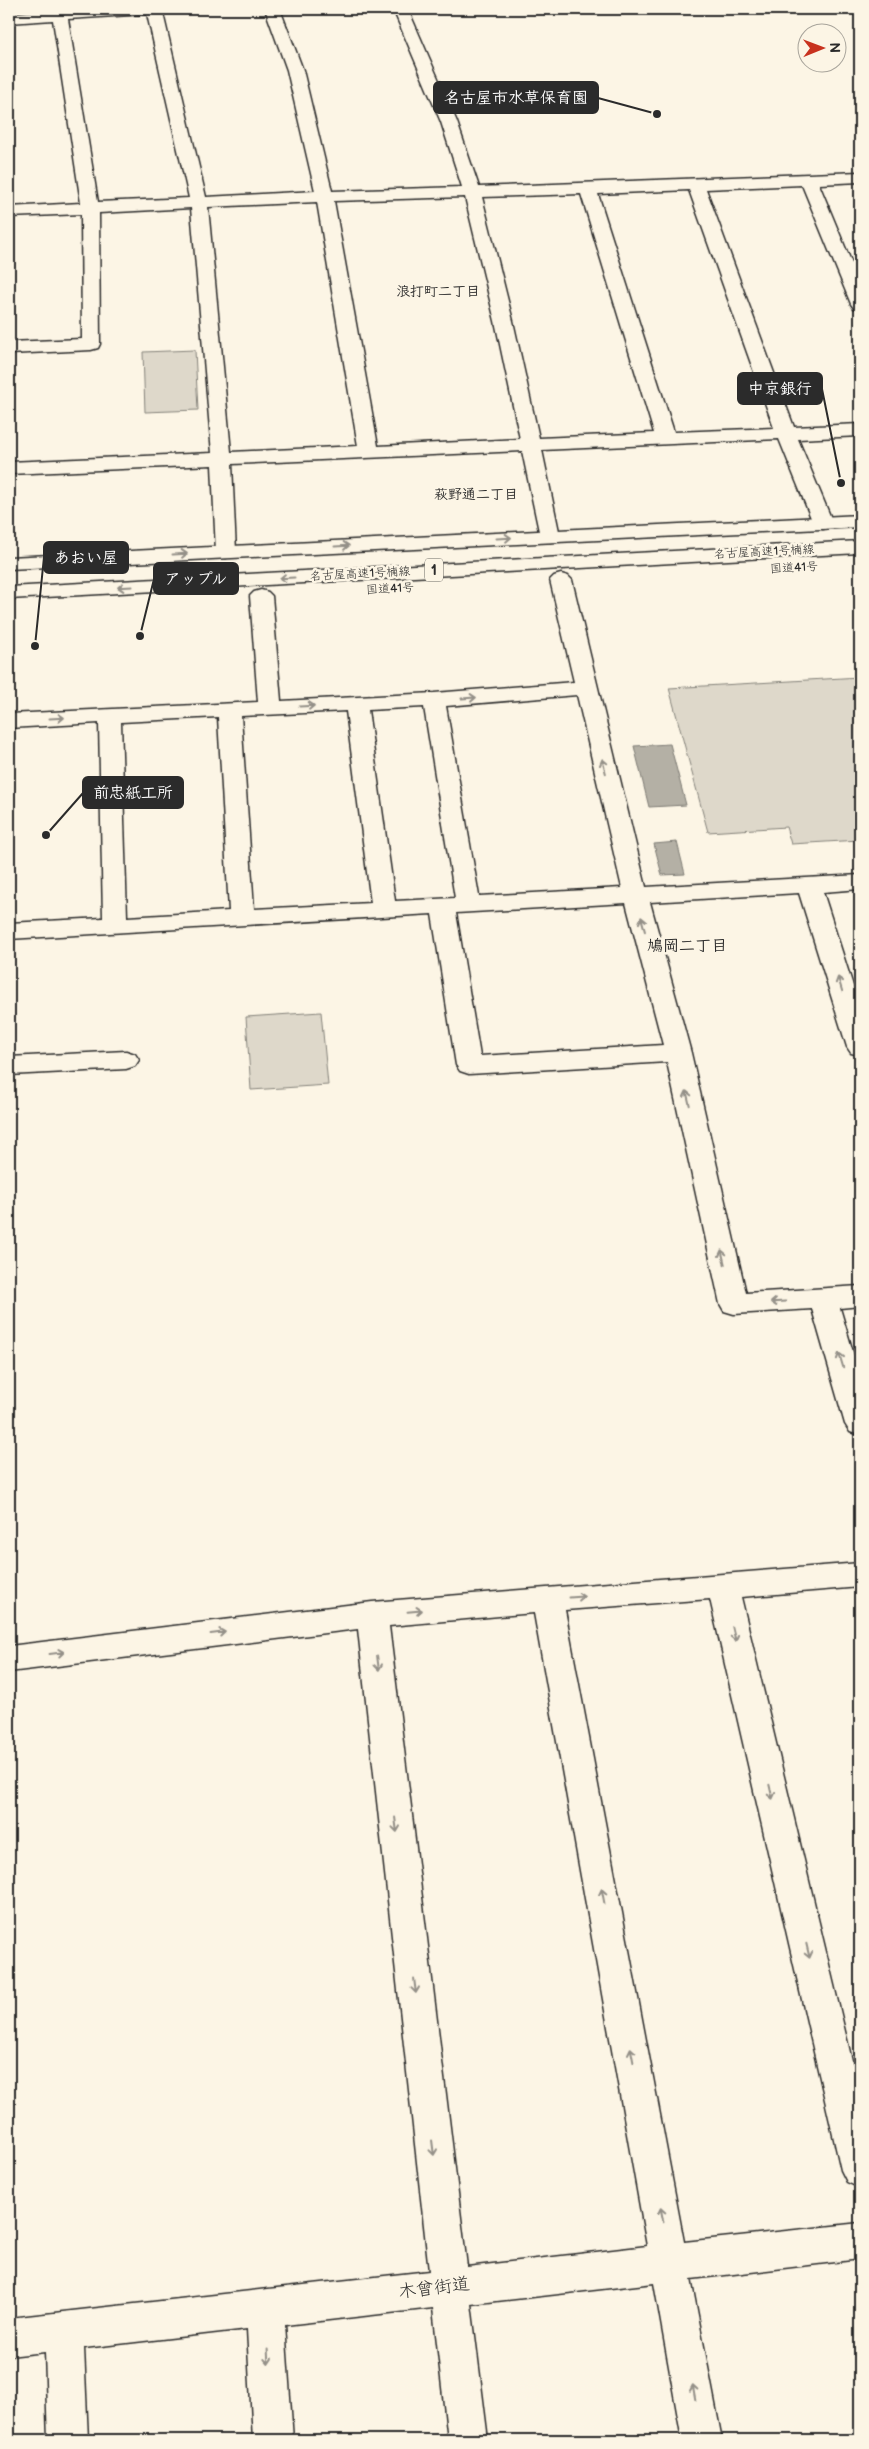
<svg xmlns="http://www.w3.org/2000/svg" width="869" height="2449" viewBox="0 0 869 2449" font-family="'Balsamiq Sans','Klee One',sans-serif">
<style>
.green{fill:#ded8ca;stroke:#84827a}
.water{fill:#b4b0a5;stroke:#7d7b74}
.lines{fill:none;stroke-linecap:round;stroke-linejoin:round}
.minor-casing{stroke:#2b2b2b;stroke-width:3}
.highway-casing{stroke:#2b2b2b;stroke-width:3}
.minor{fill:#fcf5e5;fill-rule:evenodd}
.highway{fill:#fcf5e5;fill-rule:evenodd}
.oneway{stroke:#949088}
.labels{text-anchor:middle;dominant-baseline:central;stroke-width:5;stroke-linejoin:round;paint-order:stroke}
.far-street-label{font-size:12px;fill:#2b2b2b;stroke:#fcf5e5}
.far-neighbourhood-label{font-size:14px;font-weight:bold;fill:#2b2b2b;stroke:#fcf5e5}
.shield{fill:#fcf5e5;stroke:#6a6863;stroke-width:1}
.shield-label{font-size:14px;font-weight:bold;fill:#2b2b2b}
.neighbourhood-label{font-size:16px;font-weight:bold;fill:#2b2b2b;stroke:#fcf5e5}
.near-street-label{font-size:18px;fill:#2b2b2b;stroke:#fcf5e5}
.leader{fill:none;stroke:#2b2b2b;stroke-width:2}
.callout-dot{fill:#2b2b2b;stroke:#fcf5e5;stroke-width:2}
.callout{fill:#2b2b2b;stroke:#2b2b2b;stroke-width:2}
.callout-label{font-size:16px;text-anchor:middle;font-weight:bold;fill:#fff}
</style>
<rect width="100%" height="100%" fill="#fcf5e5"/>
<filter id="ink" filterUnits="userSpaceOnUse"><feTurbulence type="fractalNoise" baseFrequency=".02" numOctaves="2"/><feDisplacementMap in="SourceGraphic" scale="10" xChannelSelector="R" yChannelSelector="G"/><feConvolveMatrix kernelMatrix="1 2 1 2 8 2 1 2 1" color-interpolation-filters="sRGB"/></filter>
<g filter="url(#ink)">
<!-- green -->
<g class="green">
<polygon points="195,350 198,410 145,412 143,352"/>
<polygon points="860,677 860,840 791,844 786,827 708,832 669,688"/>
<polygon points="321,1012 328,1085 251,1090 246,1017"/>
</g>
<!-- water -->
<g class="water">
<polygon points="670,744 686,805 649,807 634,746"/>
<polygon points="677,842 685,874 662,875 654,844"/>
</g>
<g class="lines">
<!-- minor casing -->
<g class="minor-casing">
<g id="minor">
<path d="M82,9H162L206,197L315,191L287,70L265,9H280L303,70L332,191L462,187L441,122L393,9H408L457,122L479,187L860,172V182L819,184L860,283V309L854,308L851,304L802,185L706,189L794,427L860,424V436L798,439L833,523L830,527L823,529L816,527L813,523L779,439L542,450L560,536L557,540L550,542L543,540L540,536L522,451L232,464L236,552L233,556L226,558L219,556L216,552L212,465L9,474V462L212,453L191,208L99,213L100,344L98,348L91,350L9,354V342L82,339L81,214L9,217V207L81,203L53,20L9,23V13ZM147,14L189,198L98,202L68,19ZM689,190L774,428L674,432L598,194ZM581,194L654,433L539,438L513,321L482,197ZM465,197L495,321L520,439L378,446L334,201ZM317,202L358,446L231,452L208,207Z"/>
<path d="M561,574L568,576L572,580L646,887L860,875V889L823,892L860,1008V1055L851,1053L847,1047L799,893L650,902L691,1053L746,1293L860,1286V1306L840,1308L860,1376V1435L850,1432L845,1424L812,1309L734,1314L724,1311L720,1304L667,1062L469,1074L460,1071L456,1065L432,914L9,939V923L103,918L99,723L9,728V714L258,702L250,596L254,592L261,590L268,592L272,596L281,701L434,693L574,682L550,580L554,576ZM577,695L622,888L479,896L446,706ZM424,707L455,898L395,901L368,710ZM346,711L371,903L254,909L241,716ZM218,717L229,911L127,917L121,722ZM626,903L663,1045L480,1056L456,913Z"/>
<polygon points="126,1051 135,1054 139,1060 135,1066 126,1069 9,1075 9,1057"/>
<path d="M860,1563V1587L741,1597L860,2094V2188L847,2182L841,2170L710,1599L565,1610L684,2242L860,2223V2259L691,2279L722,2440H682L654,2283L471,2304L488,2440H448L433,2308L285,2325L293,2440H253L247,2329L84,2348L88,2440H48L45,2352L9,2356V2318L429,2271L358,1629L9,1672V1646L372,1602ZM534,1613L647,2246L467,2267L389,1626Z"/>
</g>
</g>
<!-- highway casing -->
<g class="highway-casing">
<g id="highway">
<polygon points="860,515 860,527 9,569 9,557"/>
<polygon points="860,541 860,553 9,599 9,587"/>
</g>
</g>
<!-- minor -->
<use href="#minor" class="minor"/>
<!-- highway -->
<use href="#highway" class="highway"/>
</g>
<!-- one-way arrows -->
<defs><path id="oneway-shaft" d="M-6 0H5M1.5-3L5.5 0L1.5 3" fill="none" stroke-width="1.6" stroke-linecap="round" stroke-linejoin="round" transform="scale(1.25)"/></defs>
<g class="oneway">
<use href="#oneway-shaft" transform="translate(504 538) rotate(-3)"/>
<use href="#oneway-shaft" transform="translate(342 546) rotate(-3)"/>
<use href="#oneway-shaft" transform="translate(180 554) rotate(-3)"/>
<use href="#oneway-shaft" transform="translate(287 578) rotate(177)"/>
<use href="#oneway-shaft" transform="translate(125 587) rotate(177)"/>
<use href="#oneway-shaft" transform="translate(469 698) rotate(-4)"/>
<use href="#oneway-shaft" transform="translate(307 706) rotate(-3)"/>
<use href="#oneway-shaft" transform="translate(57 718) rotate(-3)"/>
<use href="#oneway-shaft" transform="translate(604 766) rotate(-104)"/>
<use href="#oneway-shaft" transform="translate(643 924) rotate(-105)"/>
<use href="#oneway-shaft" transform="translate(840 984) rotate(-107)"/>
<use href="#oneway-shaft" transform="translate(688 1098) rotate(-103)"/>
<use href="#oneway-shaft" transform="translate(723 1257) rotate(-103)"/>
<use href="#oneway-shaft" transform="translate(778 1302) rotate(177)"/>
<use href="#oneway-shaft" transform="translate(841 1360) rotate(-107)"/>
<use href="#oneway-shaft" transform="translate(577 1597) rotate(-4)"/>
<use href="#oneway-shaft" transform="translate(415 1611) rotate(-5)"/>
<use href="#oneway-shaft" transform="translate(218 1633) rotate(-7)"/>
<use href="#oneway-shaft" transform="translate(734 1634) rotate(77)"/>
<use href="#oneway-shaft" transform="translate(57 1653) rotate(-7)"/>
<use href="#oneway-shaft" transform="translate(378 1663) rotate(83)"/>
<use href="#oneway-shaft" transform="translate(771 1792) rotate(77)"/>
<use href="#oneway-shaft" transform="translate(396 1825) rotate(83)"/>
<use href="#oneway-shaft" transform="translate(603 1896) rotate(-101)"/>
<use href="#oneway-shaft" transform="translate(808 1951) rotate(77)"/>
<use href="#oneway-shaft" transform="translate(415 1986) rotate(83)"/>
<use href="#oneway-shaft" transform="translate(632 2055) rotate(-101)"/>
<use href="#oneway-shaft" transform="translate(433 2148) rotate(83)"/>
<use href="#oneway-shaft" transform="translate(662 2215) rotate(-101)"/>
<use href="#oneway-shaft" transform="translate(268 2357) rotate(87)"/>
<use href="#oneway-shaft" transform="translate(694 2392) rotate(-100)"/>
</g>
</g>
<g class="labels">
<!-- far-street labels -->
<g class="far-street-label">
<text transform="translate(764 552) rotate(-3)">名古屋高速1号楠線</text>
<text transform="translate(794 568) rotate(-3)">国道41号</text>
<text transform="translate(360 574) rotate(-3)">名古屋高速1号楠線</text>
<text transform="translate(390 589) rotate(-3)">国道41号</text>
</g>
<!-- far-neighbourhood labels -->
<g class="far-neighbourhood-label">
<text x="438" y="291">浪打町二丁目</text>
<text x="476" y="494">萩野通二丁目</text>
</g>
<!-- shield labels -->
<rect class="shield" x="425" y="558.5" width="18" height="23" rx="4"/>
<g class="shield-label">
<text x="434" y="570">1</text>
</g>
<!-- neighbourhood labels -->
<g class="neighbourhood-label">
<text x="687" y="946">鳩岡二丁目</text>
</g>
<!-- near-street labels -->
<g class="near-street-label">
<text transform="translate(434 2288) rotate(-7)">木曾街道</text>
</g>
</g>
<!-- callouts -->
<path class="leader" d="M657 114L598 98M841 483L822 389M35 646L44 557M140 636L154 579M46 835L83 793"/>
<g class="callout-dot">
<circle cx="657" cy="114" r="5"/>
<circle cx="841" cy="483" r="5"/>
<circle cx="35" cy="646" r="5"/>
<circle cx="140" cy="636" r="5"/>
<circle cx="46" cy="835" r="5"/>
</g>
<g class="callout">
<rect x="434" y="82" width="164" height="31" rx="5"/>
<rect x="738" y="373" width="84" height="31" rx="5"/>
<rect x="44" y="542" width="84" height="31" rx="5"/>
<rect x="154" y="563" width="84" height="31" rx="5"/>
<rect x="83" y="777" width="100" height="31" rx="5"/>
</g>
<g class="callout-label">
<text x="516" y="103">名古屋市水草保育園</text>
<text x="780" y="394">中京銀行</text>
<text x="86" y="563">あおい屋</text>
<text x="196" y="584">アップル</text>
<text x="133" y="798">前忠紙工所</text>
</g>
<!-- margin -->
<rect width="869" height="2449" fill="none" stroke="#fcf5e5" stroke-width="30"/>
<rect x="15" y="15" width="839" height="2419" fill="none" stroke="#2b2b2b" stroke-width="2" filter="url(#ink)"/>
<!-- north arrow -->
<g transform="translate(822 48) rotate(89)"><circle r="24" fill="#fcf5e5" stroke="#a8a49b"/>
<path d="M0-4L9 19L0 12L-9 19Z" fill="#c8321e"/>
<text y="-8" font-size="14" font-weight="bold" text-anchor="middle" fill="#2b2b2b">N</text>
</g>
</svg>
